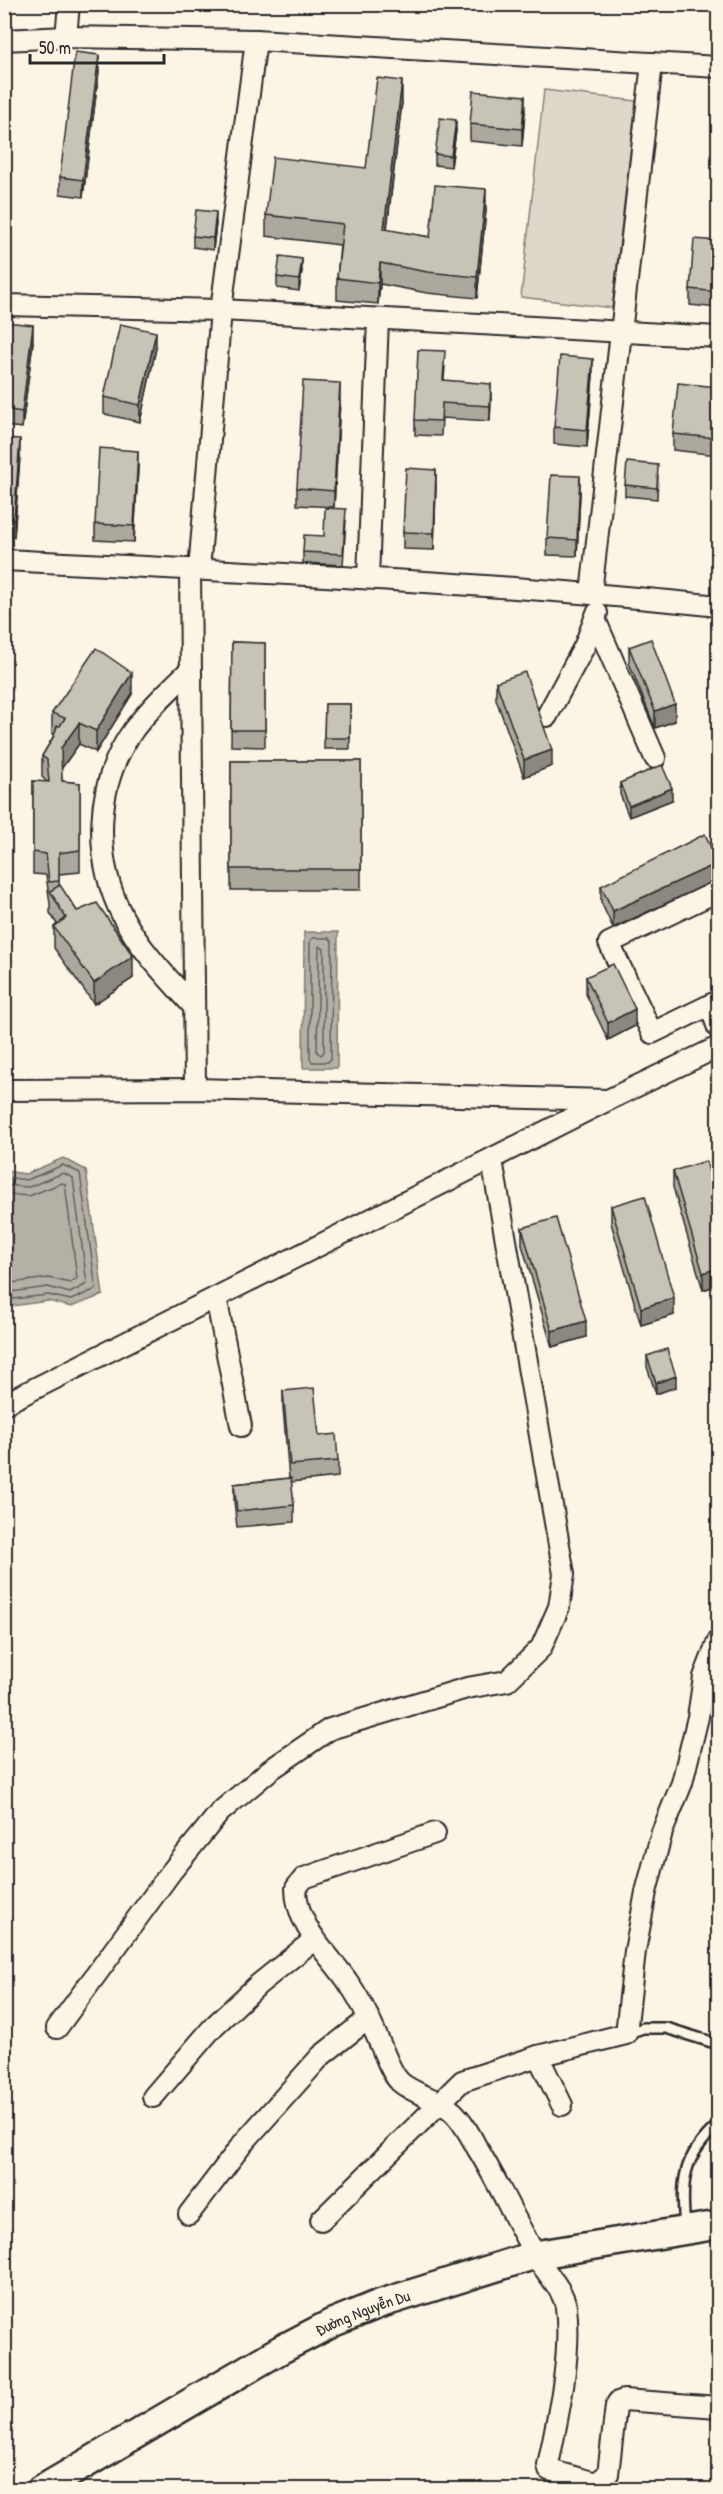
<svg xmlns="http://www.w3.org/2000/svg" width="723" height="2494" viewBox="0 0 723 2494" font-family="'Patrick Hand',sans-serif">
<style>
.pitch{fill:#ded8ca;stroke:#84827a;stroke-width:1.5}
.water{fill:#b4b0a5;stroke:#7d7b74;stroke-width:1.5}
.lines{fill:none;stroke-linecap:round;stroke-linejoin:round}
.shore{stroke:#62605c;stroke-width:1.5}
.service-casing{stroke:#2b2b2b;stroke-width:14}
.minor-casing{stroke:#2b2b2b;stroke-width:24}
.secondary-casing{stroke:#2b2b2b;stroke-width:32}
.service{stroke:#fcf5e5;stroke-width:9}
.minor{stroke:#fcf5e5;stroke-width:20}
.secondary{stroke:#fcf5e5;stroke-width:27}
.wall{fill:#aca89d;stroke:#2b2b2b;stroke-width:1.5}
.shaded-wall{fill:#8c8880;stroke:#2b2b2b;stroke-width:1.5}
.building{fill:#c8c3b7;stroke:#2b2b2b;stroke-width:1.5}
.labels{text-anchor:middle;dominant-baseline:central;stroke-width:6;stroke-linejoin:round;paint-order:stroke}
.street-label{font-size:16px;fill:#2b2b2b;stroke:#fcf5e5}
</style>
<rect width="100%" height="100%" fill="#fcf5e5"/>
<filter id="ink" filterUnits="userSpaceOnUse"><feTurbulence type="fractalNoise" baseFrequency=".0167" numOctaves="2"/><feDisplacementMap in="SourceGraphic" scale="12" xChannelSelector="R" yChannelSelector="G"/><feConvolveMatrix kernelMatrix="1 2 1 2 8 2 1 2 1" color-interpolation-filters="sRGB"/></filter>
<g filter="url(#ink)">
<!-- pitch -->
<polygon class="pitch" points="544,90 636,101 612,308 521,297"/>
<!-- water -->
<g class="water">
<polygon points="304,932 338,932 337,1068 303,1068"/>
<polygon points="63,1158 86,1170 103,1295 71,1307 48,1301 5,1307 5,1171 26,1174"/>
</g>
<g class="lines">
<!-- shore -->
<g class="shore">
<polygon points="313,938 329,938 332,941 331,1059 328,1062 312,1062 310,1059 310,941"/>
<polygon points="319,946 324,949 324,1052 321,1055 317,1052"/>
<polyline points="4,1177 27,1180 63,1165 80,1173 96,1289 71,1300 48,1295 4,1300"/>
<polyline points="4,1185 29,1187 63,1173 73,1178 87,1284 70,1293 48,1287 4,1293"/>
<polyline points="4,1194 29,1196 62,1183 65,1184 77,1278 70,1283 48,1278 4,1284"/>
</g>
<!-- service casing -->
<g class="service-casing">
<g id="service">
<polyline points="626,2034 643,2028 666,2028 718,2044"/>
<path d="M685,2228C681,2181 682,2157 718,2125"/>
</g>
</g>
<!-- minor casing -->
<g class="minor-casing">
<g id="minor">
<polyline points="66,37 69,4"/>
<polyline points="4,40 66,37 256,40 718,67"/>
<polyline points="4,305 221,310 718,337"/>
<path d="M4,560C243,572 481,581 718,606"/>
<polyline points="190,570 195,1089"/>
<polyline points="199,570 221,310 256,40"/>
<polyline points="368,578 378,319"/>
<polyline points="591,593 652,63"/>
<polyline points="595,619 655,758"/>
<path d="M191,669C171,688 151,707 134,729C94,784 93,859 123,917C141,951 169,979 194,1007"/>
<polyline points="547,716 585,645 597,613"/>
<polyline points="718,891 609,943 652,1033 718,1001"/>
<polyline points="710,1005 718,1028"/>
<polyline points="4,1090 195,1089 608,1100"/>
<polyline points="216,1297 241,1426"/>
<polyline points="4,1404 608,1100 718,1047"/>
<path d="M435,1833L304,1878L296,1888C296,1928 330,1954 350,1985C363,2004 372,2025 381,2046C386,2057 391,2073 400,2082C415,2095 437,2098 452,2111C463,2121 470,2135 477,2148C499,2183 515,2221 536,2256C545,2272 563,2289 566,2307C572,2356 558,2416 548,2465L549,2470L596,2483L608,2474L616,2406L618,2402L624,2400L718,2407"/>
<polyline points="57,2028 171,1872 220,1812 270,1770 330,1729 467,1688 507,1681 541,1648 559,1607 564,1574 492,1160"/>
<polyline points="538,2056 562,2105"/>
<polyline points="153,2097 214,2026 259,1984 315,1939"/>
<polyline points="189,2214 244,2142 321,2056 369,2018"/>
<polyline points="321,2220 462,2081 538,2056 626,2034 635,1951 646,1892 662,1832 682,1783 698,1717 704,1677 718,1641"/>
</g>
</g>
<!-- secondary casing -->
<g class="secondary-casing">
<g id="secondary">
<path id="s1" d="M41,2490L280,2350L332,2323L379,2304L535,2255L718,2225"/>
</g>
</g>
<!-- service -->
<use href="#service" class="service"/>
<!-- minor -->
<use href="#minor" class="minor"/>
<!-- secondary -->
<use href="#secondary" class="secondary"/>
</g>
<!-- wall -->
<g class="wall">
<polygon points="512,4 544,4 544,9"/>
<polygon points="99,71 83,197 60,194 60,177"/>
<polygon points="402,102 387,230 430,237 486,210 477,298 427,293 380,284 378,304 337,300 337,278 340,245 266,236 266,215 366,168"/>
<polygon points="525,112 522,146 470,141 470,124"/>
<polygon points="456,131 451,167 435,165 435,154"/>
<polygon points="216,223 213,250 193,247 193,236"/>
<polygon points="718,241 718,308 690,305 690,289"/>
<polygon points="302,271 299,291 277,288 277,277"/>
<polygon points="4,324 33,342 22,428 4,426"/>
<polygon points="156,348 140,422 104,414 104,397"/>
<polygon points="445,366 444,380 491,399 490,421 442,418 441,436 415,435 415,420"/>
<polygon points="593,375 587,447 554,444 554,427"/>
<polygon points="718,387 718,444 717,455 673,450 673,434"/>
<polygon points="340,400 334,507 297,505 297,488"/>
<polygon points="4,438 20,456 14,537 4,536"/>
<polygon points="138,467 134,542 95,540 95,524"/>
<polygon points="658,476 657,499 625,496 625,485"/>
<polygon points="436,486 434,550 403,549 403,532"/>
<polygon points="580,493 577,556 547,555 547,538"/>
<polygon points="346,521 343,565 303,563 303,552"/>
<polygon points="232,642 265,643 265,747 231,746"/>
<polygon points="629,647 675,721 655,728 629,663"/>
<polygon points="496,682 552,766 524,777 496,699"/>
<polygon points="132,694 96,752 79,744 61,769 62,781 80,783 80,872 59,874 59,885 77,911 133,978 94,1004 54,948 54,927 57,924 50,913 50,904 46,875 33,874 33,781 47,782 42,777 42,756 54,735 52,734 52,713"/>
<polygon points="325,704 350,704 350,749 324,749"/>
<rect x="231" y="761" width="130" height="129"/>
<polygon points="620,783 672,800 629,817 620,794"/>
<polygon points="718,861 613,928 601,902 601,886"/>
<polygon points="586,977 635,1026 608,1040 586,994"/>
<polygon points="673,1171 718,1203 718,1285 703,1290 673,1187"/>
<polygon points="611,1206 674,1315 641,1325 611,1223"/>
<polygon points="522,1228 586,1337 552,1347 522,1245"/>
<polygon points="647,1356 676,1387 656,1394 647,1367"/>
<polygon points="283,1391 338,1461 338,1477 291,1482 294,1505 294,1522 237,1527 234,1501 234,1484 289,1478 283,1408"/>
</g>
<!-- shaded-wall -->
<g class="shaded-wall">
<polygon points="99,55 99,71 83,197 83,180"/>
<polygon points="402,81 402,102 384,251 384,229"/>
<polygon points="525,96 525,112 522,146 522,129"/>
<polygon points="456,120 456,131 451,167 451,156"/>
<polygon points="486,189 486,210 477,298 477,277"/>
<polygon points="216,212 216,223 213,250 213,238"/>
<polygon points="302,259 302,271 299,291 299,280"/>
<polygon points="380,263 380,284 378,304 378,283"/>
<polygon points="33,325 33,342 22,428 22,412"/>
<polygon points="156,332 156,348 140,422 140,405"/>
<polygon points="593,359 593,375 587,447 587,430"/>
<polygon points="340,383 340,400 334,507 334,491"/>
<polygon points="491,384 491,399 490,421 490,406"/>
<polygon points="718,428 718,444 717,455 717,438"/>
<polygon points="20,439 20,456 14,537 14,520"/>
<polygon points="138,451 138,467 134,542 134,526"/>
<polygon points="436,470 436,486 434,550 434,533"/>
<polygon points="580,476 580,493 577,556 577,540"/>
<polygon points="132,673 132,694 96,752 96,731"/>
<polygon points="675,704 675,721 655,728 655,711"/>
<polygon points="79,723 79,744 61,769 61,748"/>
<polygon points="552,750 552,766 524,777 524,760"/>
<polygon points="672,788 672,800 629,817 629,806"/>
<polygon points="718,863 718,879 613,928 613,911"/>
<polygon points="133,956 133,978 94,1004 94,983"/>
<polygon points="635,1009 635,1026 608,1040 608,1023"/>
<polygon points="718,1268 718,1285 703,1290 703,1273"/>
<polygon points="674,1298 674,1315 641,1325 641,1308"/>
<polygon points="586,1321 586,1337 552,1347 552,1331"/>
<polygon points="676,1376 676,1387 656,1394 656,1383"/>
</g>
<!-- building -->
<g class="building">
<polygon points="75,52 99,55 83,180 60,177"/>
<polygon points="377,78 402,81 384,229 430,237 435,185 486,189 477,277 427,272 380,263 378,283 337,278 343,224 266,215 273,157 366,168"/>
<polygon points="473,91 525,96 522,129 470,124"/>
<polygon points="440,118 456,120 451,156 435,154"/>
<polygon points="196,210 216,212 213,238 193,236"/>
<polygon points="694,239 718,241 718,292 690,289"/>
<polygon points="280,256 302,259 299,280 277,277"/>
<polygon points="5,322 33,325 22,412 4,409"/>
<polygon points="120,324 156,332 140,405 104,397"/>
<polygon points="418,350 445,351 443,380 491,384 490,406 442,403 441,421 415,420"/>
<polygon points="560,356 593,359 587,430 554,427"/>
<polygon points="303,381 340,383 334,491 297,488"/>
<polygon points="678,383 718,387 718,428 717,438 673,434"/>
<polygon points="4,438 20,439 14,520 4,519"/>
<polygon points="99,448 138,451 134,526 95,524"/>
<polygon points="627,462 658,465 657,488 625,485"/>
<polygon points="406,468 436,470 434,533 403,532"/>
<polygon points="551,475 580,476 577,540 547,538"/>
<polygon points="325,508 346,509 343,554 303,552 304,535 324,536"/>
<polygon points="651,639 675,704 655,711 629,647"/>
<polygon points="232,642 265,643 265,730 231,730"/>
<polygon points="96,648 132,673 96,731 79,723 61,748 62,781 80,783 80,850 59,853 59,881 49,882 46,854 33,852 33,781 49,782 47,760 42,756 54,736 57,726 60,726 65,718 52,713"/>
<polygon points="525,672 552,750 524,760 496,682"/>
<polygon points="325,704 350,704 350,738 324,738"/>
<rect x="231" y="761" width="130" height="108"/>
<polygon points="662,765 672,788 629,806 620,783"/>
<polygon points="705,834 718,863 613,911 601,886"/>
<polygon points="60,885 77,911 97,903 133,956 94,983 54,927 66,918 50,891"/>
<polygon points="613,964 635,1009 608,1023 586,977"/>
<polygon points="706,1161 718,1203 718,1268 703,1273 673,1171"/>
<polygon points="645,1196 674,1298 641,1308 611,1206"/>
<polygon points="556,1218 586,1321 552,1331 522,1228"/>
<polygon points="667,1349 676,1376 656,1383 647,1356"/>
<polygon points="314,1388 319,1436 336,1434 338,1461 290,1465 283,1391"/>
<polygon points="291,1478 294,1505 237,1511 234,1484"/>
<polygon points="367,2485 426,2490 358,2490"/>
</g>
</g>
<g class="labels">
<!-- street labels -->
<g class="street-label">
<text stroke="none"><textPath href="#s1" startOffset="368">Đường Nguyễn Du</textPath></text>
</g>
</g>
<!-- margin -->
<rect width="723" height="2494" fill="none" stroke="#fcf5e5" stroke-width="24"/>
<rect x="12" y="12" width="699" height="2470" fill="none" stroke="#2b2b2b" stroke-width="2" filter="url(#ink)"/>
<!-- scale -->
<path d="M30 54v9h134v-9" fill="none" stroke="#2b2b2b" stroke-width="3"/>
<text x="39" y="54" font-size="18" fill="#2b2b2b" stroke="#fcf5e5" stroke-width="4.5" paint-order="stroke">50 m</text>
</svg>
